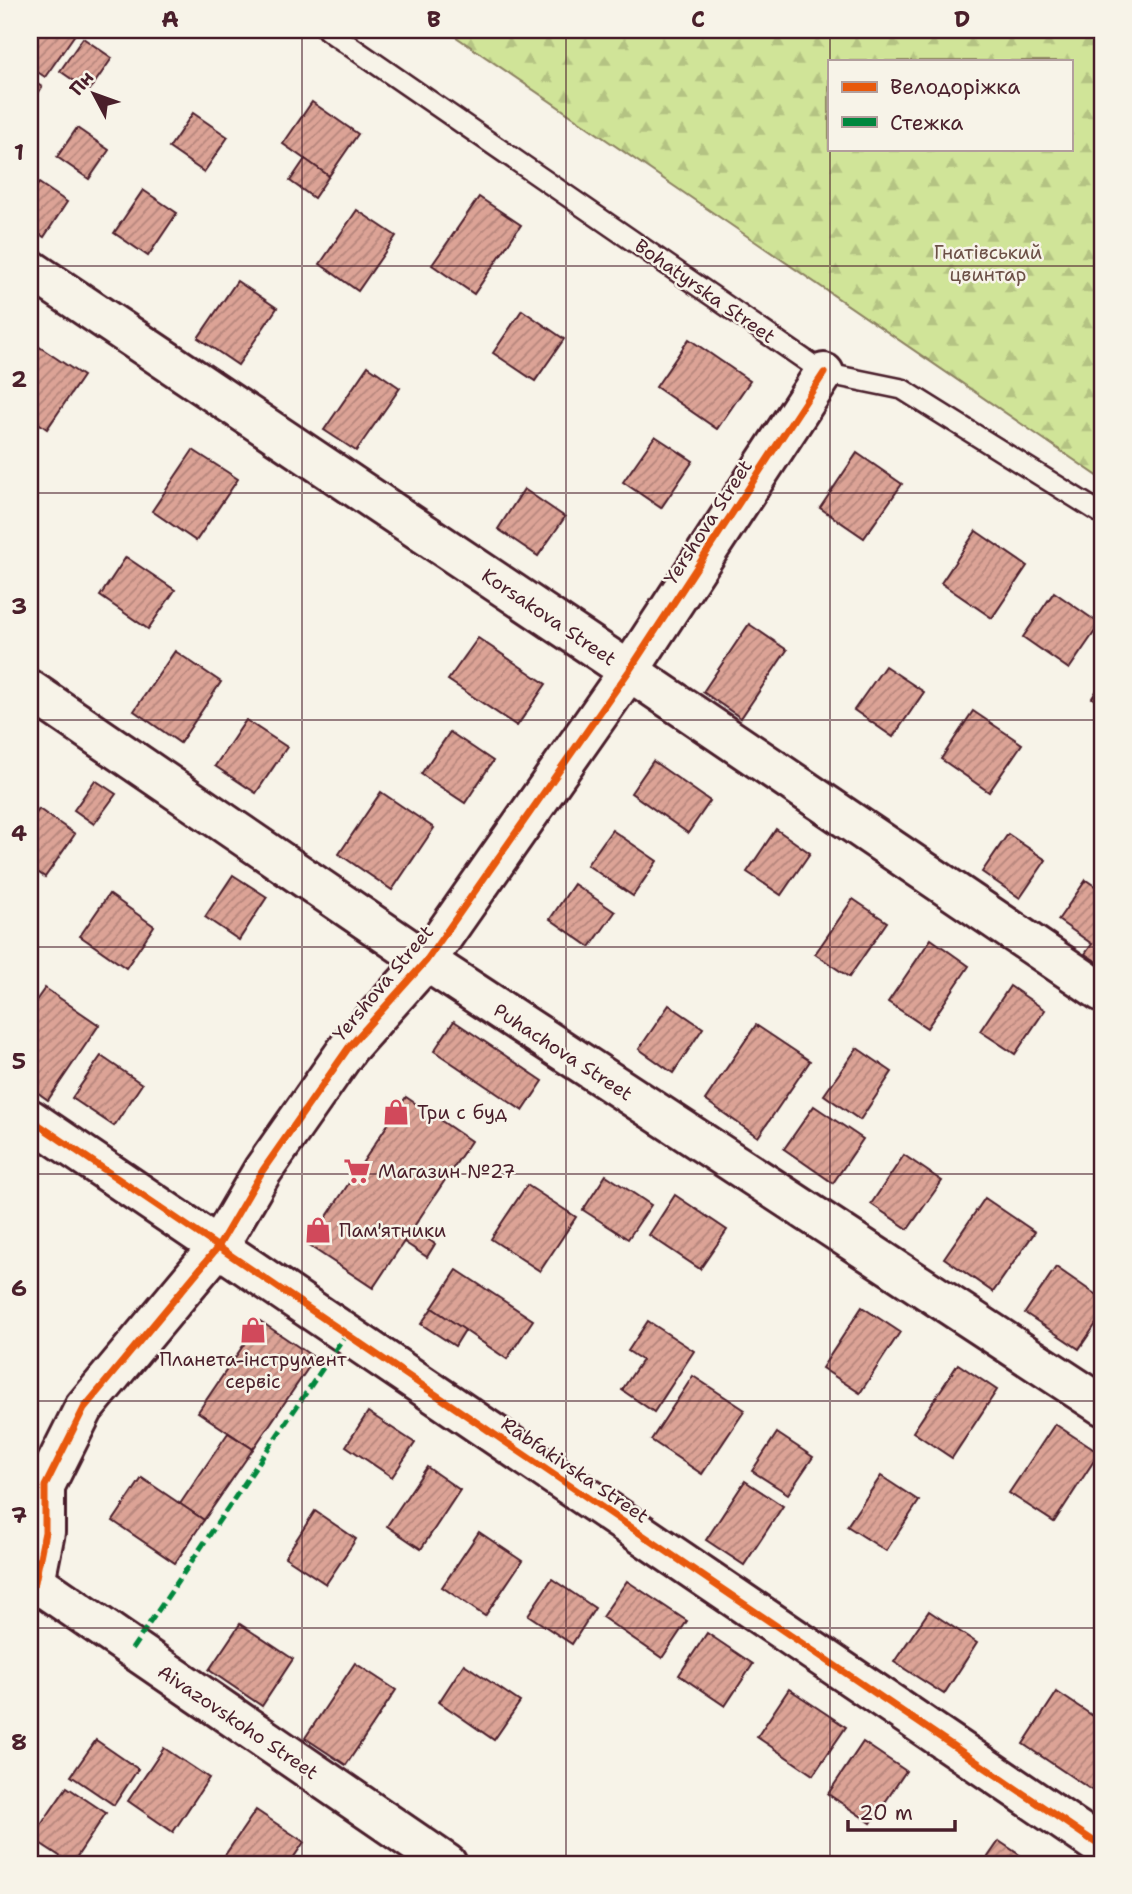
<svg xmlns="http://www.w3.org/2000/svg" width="1132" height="1894" viewBox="0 0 1132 1894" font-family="'Shantell Sans',sans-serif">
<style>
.forest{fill:url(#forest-firs);stroke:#8d8262;stroke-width:2;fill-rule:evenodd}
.building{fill:url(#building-hatch);stroke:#4a1f2b;stroke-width:2}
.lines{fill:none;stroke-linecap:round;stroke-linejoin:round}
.lane-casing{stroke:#4a1f2b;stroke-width:24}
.street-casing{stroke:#4a1f2b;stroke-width:44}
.lane{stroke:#f7f3e8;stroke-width:19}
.street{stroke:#f7f3e8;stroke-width:38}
.quiet{stroke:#00873e;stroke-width:5;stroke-dasharray:10 5;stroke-linecap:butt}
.cycleway-casing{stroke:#f7f3e8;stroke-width:11}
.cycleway{stroke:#e8590c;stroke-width:7}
.grid{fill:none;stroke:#4a1f2b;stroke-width:2;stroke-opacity:0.55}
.labels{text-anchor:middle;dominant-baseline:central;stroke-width:5;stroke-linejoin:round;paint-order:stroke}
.park-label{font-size:19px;fill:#6c5046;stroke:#f7f3e8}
.street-label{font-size:19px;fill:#4a1f2b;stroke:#f7f3e8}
.poi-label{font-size:19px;fill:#4a1f2b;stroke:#f7f3e8;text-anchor:start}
.neatline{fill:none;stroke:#4a1f2b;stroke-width:2.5}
.grid-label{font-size:23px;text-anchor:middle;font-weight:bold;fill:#4a1f2b}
</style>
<defs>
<pattern id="forest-firs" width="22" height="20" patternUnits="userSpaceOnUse" patternTransform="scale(1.75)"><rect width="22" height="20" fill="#d0e498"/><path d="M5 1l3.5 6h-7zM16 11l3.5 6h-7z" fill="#b4c383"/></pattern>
<pattern id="building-hatch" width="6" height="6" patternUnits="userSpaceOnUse" patternTransform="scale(1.75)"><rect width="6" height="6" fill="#dca396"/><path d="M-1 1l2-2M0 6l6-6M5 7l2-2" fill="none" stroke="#b4847b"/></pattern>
</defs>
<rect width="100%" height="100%" fill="#f7f3e8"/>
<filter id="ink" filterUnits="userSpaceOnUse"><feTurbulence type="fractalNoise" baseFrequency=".0143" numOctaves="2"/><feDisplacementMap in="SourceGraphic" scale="14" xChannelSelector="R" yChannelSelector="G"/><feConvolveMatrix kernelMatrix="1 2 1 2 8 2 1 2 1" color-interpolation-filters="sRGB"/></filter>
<g filter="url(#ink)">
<!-- forest -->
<path class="forest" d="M446,30H1102V479ZM829,61H1071V149H829Z"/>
<!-- building -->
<g class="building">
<polygon points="30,30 78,30 45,77 30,67"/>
<polygon points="83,38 112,58 89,91 60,71"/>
<polygon points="30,79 42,87 30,106"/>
<polygon points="312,102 358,134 329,176 283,144"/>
<polygon points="193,113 228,137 204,172 169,148"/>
<polygon points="77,128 109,150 89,179 57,157"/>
<polygon points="305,159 329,176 314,198 290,181"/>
<polygon points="39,183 67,202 44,237 30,228 30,196"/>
<polygon points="143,190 177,213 148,256 114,233"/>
<polygon points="479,197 521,225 474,294 432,265"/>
<polygon points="357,210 396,236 358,291 320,264"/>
<polygon points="237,281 277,308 238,365 198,338"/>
<polygon points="522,310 564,339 535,381 493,353"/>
<polygon points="689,339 750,381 717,429 656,387"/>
<polygon points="38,346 83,376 47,429 30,417 30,359"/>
<polygon points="368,366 400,388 356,451 324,430"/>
<polygon points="655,436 693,461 661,508 623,482"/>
<polygon points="193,450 238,479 196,541 152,511"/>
<polygon points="857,453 902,484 864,538 820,508"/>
<polygon points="524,489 565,517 538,556 498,529"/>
<polygon points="976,531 1027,566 992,618 941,583"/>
<polygon points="126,557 175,590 148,629 100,596"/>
<polygon points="1054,592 1100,624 1069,669 1023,637"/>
<polygon points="749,624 787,650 741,718 703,692"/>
<polygon points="478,638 546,684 517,726 448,680"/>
<polygon points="175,651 221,682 180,743 134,711"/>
<polygon points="885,666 924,692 893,737 854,710"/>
<polygon points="1102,682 1102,705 1092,698"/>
<polygon points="973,711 1022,744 989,792 941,759"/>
<polygon points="246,720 287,747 256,793 215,766"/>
<polygon points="450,732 493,761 465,803 421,774"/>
<polygon points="653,761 710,801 688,833 631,793"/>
<polygon points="95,780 116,794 94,824 74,810"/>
<polygon points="381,792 434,828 392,890 339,854"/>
<polygon points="39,809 75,834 45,877 30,867 30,822"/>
<polygon points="776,829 810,853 781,895 747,872"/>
<polygon points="612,830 657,861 633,896 587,865"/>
<polygon points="1008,834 1046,860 1020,898 982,872"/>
<polygon points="233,875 267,897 239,940 205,917"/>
<polygon points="1086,880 1102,891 1102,965 1085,954 1092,944 1058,920"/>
<polygon points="574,884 615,912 590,947 550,919"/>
<polygon points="109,894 154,926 126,968 80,936"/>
<polygon points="853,899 887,922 849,977 815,954"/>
<polygon points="931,939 969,966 927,1028 888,1002"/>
<polygon points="1010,986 1045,1010 1015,1054 980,1031"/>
<polygon points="45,988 99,1025 48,1100 30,1087 30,1009"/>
<polygon points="669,1005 703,1028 673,1073 639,1049"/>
<polygon points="454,1021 543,1081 523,1111 434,1051"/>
<polygon points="756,1025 810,1061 758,1137 705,1100"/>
<polygon points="857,1048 892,1072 860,1120 824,1095"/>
<polygon points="101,1056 142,1084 114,1126 72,1098"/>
<polygon points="406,1097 471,1141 373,1288 308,1245"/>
<polygon points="814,1106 863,1139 833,1183 784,1149"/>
<polygon points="904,1155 942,1181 908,1229 871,1204"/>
<polygon points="606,1175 651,1205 628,1239 583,1210"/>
<polygon points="527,1185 576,1217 540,1271 491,1239"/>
<polygon points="675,1195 727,1230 700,1269 649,1235"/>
<polygon points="985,1198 1035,1232 993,1292 944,1258"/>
<polygon points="413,1229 435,1244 427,1257 404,1242"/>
<polygon points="1056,1267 1102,1299 1102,1315 1079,1349 1025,1313"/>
<polygon points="457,1270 533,1320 507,1359 432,1308"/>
<polygon points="862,1307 900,1332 860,1393 822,1368"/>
<polygon points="432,1308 465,1330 455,1346 421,1324"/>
<polygon points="260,1321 315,1358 253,1449 198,1412"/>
<polygon points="648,1321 694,1351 654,1412 622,1390 642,1360 628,1351"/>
<polygon points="958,1364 997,1390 952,1458 913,1432"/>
<polygon points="693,1376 745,1410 702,1474 651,1440"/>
<polygon points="368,1412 415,1443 392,1477 346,1446"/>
<polygon points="1055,1424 1099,1453 1054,1522 1009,1493"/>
<polygon points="228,1433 253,1449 204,1520 180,1504"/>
<polygon points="777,1433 813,1457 788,1494 752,1471"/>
<polygon points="427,1467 460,1490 421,1549 387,1526"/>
<polygon points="881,1476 919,1501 886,1551 847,1526"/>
<polygon points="142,1478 204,1520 175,1563 113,1521"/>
<polygon points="745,1481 783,1506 744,1565 706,1540"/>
<polygon points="315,1511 356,1539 326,1584 285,1557"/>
<polygon points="479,1532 522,1561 485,1616 442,1587"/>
<polygon points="552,1579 595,1608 572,1644 528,1615"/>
<polygon points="627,1581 687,1621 662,1658 602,1617"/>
<polygon points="929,1611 977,1643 944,1694 894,1662"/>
<polygon points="240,1624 293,1659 262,1706 209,1670"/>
<polygon points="707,1633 753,1664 725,1706 679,1675"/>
<polygon points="355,1663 396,1690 346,1765 305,1738"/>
<polygon points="464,1664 520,1702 494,1740 439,1702"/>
<polygon points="789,1689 846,1727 813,1775 757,1737"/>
<polygon points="1057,1692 1102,1722 1102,1777 1093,1791 1023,1744"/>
<polygon points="96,1740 138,1769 114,1805 71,1776"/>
<polygon points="863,1742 906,1771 871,1823 828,1794"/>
<polygon points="164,1748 209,1778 173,1832 128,1801"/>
<polygon points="67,1787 106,1813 72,1864 32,1838"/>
<polygon points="256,1810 304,1842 289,1864 232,1864 223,1858"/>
<polygon points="999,1841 1033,1864 983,1864"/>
</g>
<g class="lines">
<!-- lane casing -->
<g class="lane-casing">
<polyline id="lane" points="327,30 824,373 902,389 1102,514"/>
</g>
<!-- street casing -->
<g class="street-casing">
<g id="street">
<polyline points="30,269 629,671 1102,992"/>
<polyline points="30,690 426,961 1102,1405"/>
<polyline points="30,1119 1102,1847"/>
<polyline points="30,1578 447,1864"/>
<polyline points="30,1590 35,1582 45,1532 45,1486 84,1408 218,1247 263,1170 349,1047 426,961 629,671 824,373"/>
</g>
</g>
<!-- lane -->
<use href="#lane" class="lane"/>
<!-- street -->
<use href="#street" class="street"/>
<!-- quiet -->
<polyline class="quiet" points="132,1649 346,1334"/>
<!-- cycleway casing -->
<g class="cycleway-casing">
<g id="cycleway">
<polyline points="30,1119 1102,1847"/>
<polyline points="30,1590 35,1582 45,1532 45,1486 84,1408 218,1247 263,1170 349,1047 426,961 629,671 824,373"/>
</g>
</g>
<!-- cycleway -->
<use href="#cycleway" class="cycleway"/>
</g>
</g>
<!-- grid -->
<path class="grid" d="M302,30V1864M566,30V1864M830,30V61M830,149V1864M30,266H1102M30,493H1102M30,720H1102M30,947H1102M30,1174H1102M30,1401H1102M30,1628H1102"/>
<!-- icons -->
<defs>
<g id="shop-bare" transform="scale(2.1)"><path d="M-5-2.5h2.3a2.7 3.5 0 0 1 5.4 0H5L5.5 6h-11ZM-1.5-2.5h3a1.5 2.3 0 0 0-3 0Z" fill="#d1495b" stroke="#f7f3e8" stroke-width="2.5" paint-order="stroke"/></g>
<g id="supermarket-bare" transform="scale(2.1)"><path d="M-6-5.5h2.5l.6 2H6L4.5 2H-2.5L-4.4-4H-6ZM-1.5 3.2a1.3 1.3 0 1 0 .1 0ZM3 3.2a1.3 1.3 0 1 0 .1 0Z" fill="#d1495b" stroke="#f7f3e8" stroke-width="2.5" paint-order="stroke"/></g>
</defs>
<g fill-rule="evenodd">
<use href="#shop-bare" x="396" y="1112"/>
<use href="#supermarket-bare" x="357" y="1171"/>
<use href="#shop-bare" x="318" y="1230"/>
<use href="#shop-bare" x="253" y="1330"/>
</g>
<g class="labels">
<!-- park labels -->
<g class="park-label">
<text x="988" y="252">Гнатівський<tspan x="988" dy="22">цвинтар</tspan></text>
</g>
<!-- street labels -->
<g class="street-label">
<text transform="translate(705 291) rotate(35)">Bohatyrska Street</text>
<text transform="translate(708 522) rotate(-57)">Yershova Street</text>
<text transform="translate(549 617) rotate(34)">Korsakova Street</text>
<text transform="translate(383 983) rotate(-50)">Yershova Street</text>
<text transform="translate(563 1052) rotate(33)">Puhachova Street</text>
<text transform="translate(575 1470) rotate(34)">Rabfakivska Street</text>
<text transform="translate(238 1722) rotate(34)">Aivazovskoho Street</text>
</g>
<!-- poi labels -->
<g class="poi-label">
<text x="417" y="1112">Три с буд</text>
<text x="378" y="1171">Магазин №27</text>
<text x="339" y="1230">Пам'ятники</text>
<text x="253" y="1359" text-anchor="middle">Планета-інструмент<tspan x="253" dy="22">сервіс</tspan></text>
</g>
</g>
<!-- margin -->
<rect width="1132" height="1894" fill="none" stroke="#f7f3e8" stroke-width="77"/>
<!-- legend -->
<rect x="828" y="60" width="245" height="91" fill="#f7f3e8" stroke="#b29e9c" stroke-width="2"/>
<rect x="842" y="82" width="35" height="10" fill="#e8590c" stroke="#b29e9c" stroke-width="2"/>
<text x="890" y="94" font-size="21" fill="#4a1f2b">Велодоріжка</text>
<rect x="842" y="117" width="35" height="10" fill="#00873e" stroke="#b29e9c" stroke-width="2"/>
<text x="890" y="130" font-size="21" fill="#4a1f2b">Стежка</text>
<!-- north arrow -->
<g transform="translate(94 94) rotate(311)" stroke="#f7f3e8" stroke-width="5" paint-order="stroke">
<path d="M0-5L12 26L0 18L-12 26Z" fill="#4a1f2b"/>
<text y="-10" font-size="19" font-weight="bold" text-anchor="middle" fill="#4a1f2b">Пн</text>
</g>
<!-- scale -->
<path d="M848 1820v10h107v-10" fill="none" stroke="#4a1f2b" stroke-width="3.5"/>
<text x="859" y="1820" font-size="21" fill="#4a1f2b" stroke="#f7f3e8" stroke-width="5" paint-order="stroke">20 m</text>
<rect x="38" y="38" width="1056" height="1818" class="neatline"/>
<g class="grid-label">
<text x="170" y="27">A</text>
<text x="434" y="27">B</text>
<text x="698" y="27">C</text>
<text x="962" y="27">D</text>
<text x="19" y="160">1</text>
<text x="19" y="387">2</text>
<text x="19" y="614">3</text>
<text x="19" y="841">4</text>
<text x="19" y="1069">5</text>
<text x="19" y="1296">6</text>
<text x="19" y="1523">7</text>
<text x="19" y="1750">8</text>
</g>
</svg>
